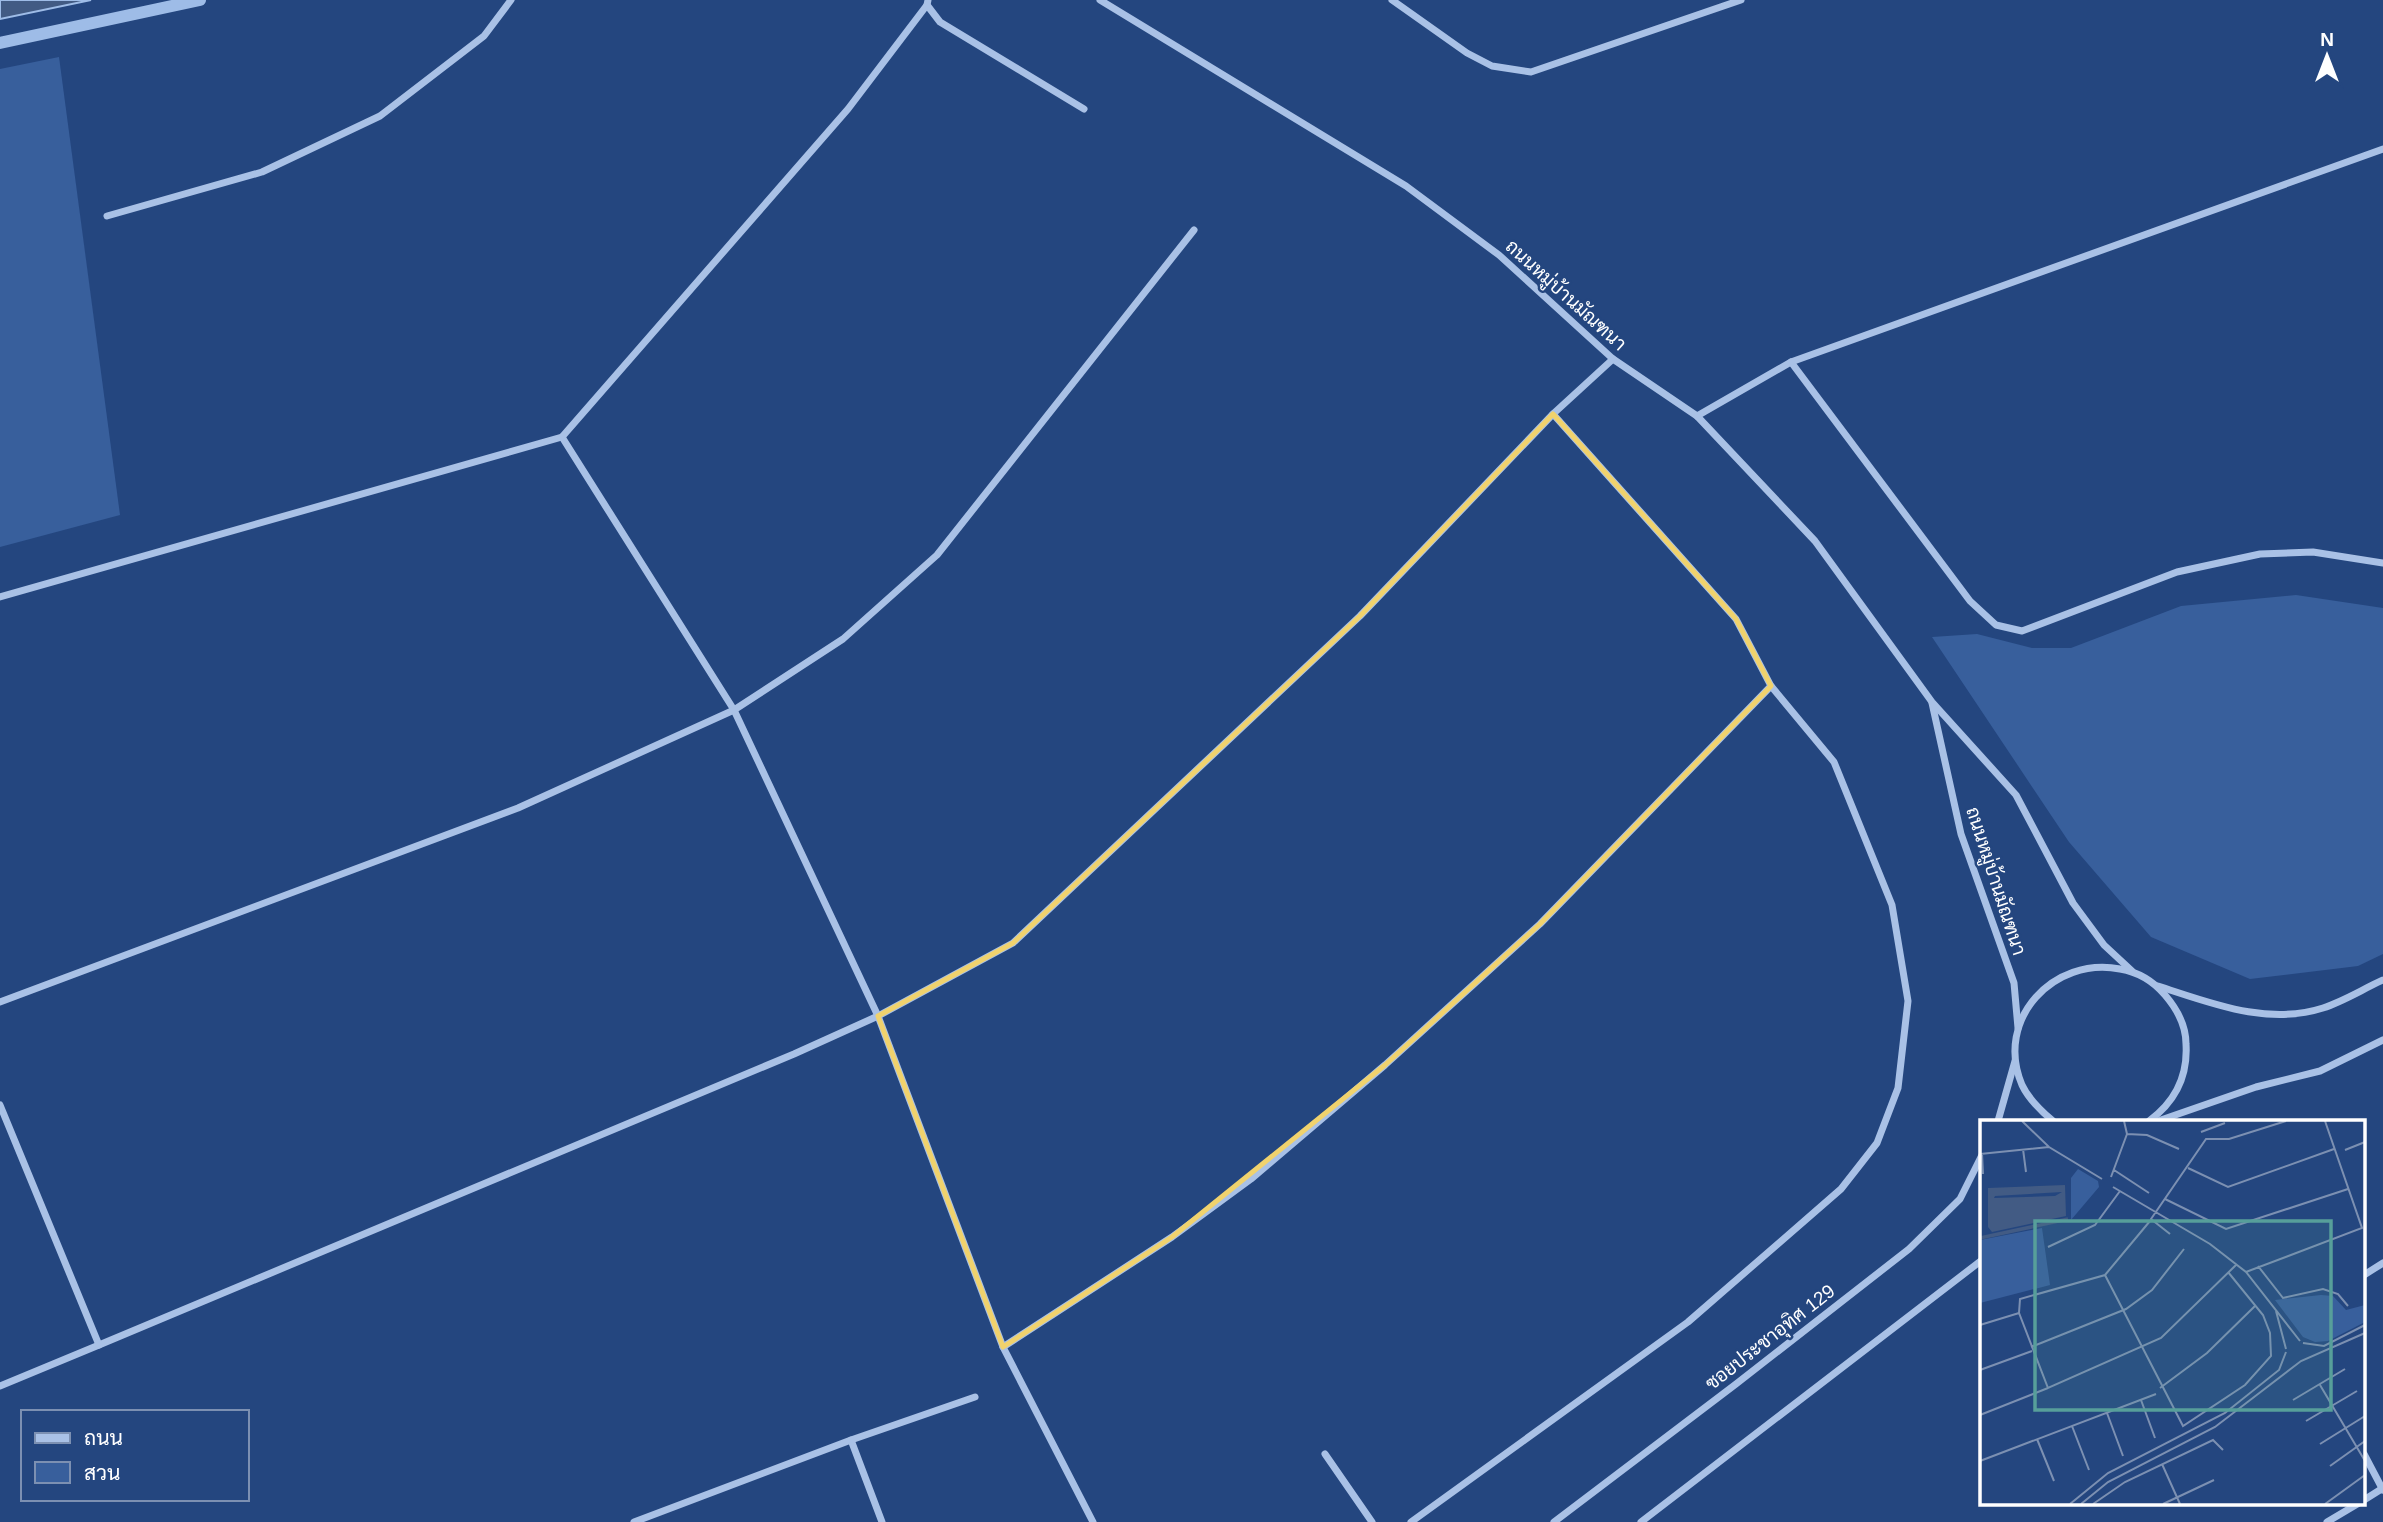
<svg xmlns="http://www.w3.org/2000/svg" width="2383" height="1522" viewBox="0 0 2383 1522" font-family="Helvetica,Sarabun,sans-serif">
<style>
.green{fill:#385f9c}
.water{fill:#425b84;stroke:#9ebce7;stroke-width:2}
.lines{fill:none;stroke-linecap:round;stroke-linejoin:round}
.stream{stroke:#9ebce7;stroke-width:12}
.street{stroke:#a9c1e6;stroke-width:7}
.marked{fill:none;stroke:#f0d26d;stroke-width:5;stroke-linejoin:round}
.labels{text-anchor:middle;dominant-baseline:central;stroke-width:5;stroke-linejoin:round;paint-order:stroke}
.street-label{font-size:19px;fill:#fff;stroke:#24467f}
.inset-river{fill:none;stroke:#425b84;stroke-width:3.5}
.inset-road{fill:none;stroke:#7c90b2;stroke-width:2}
.view{fill:#579f9a;fill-opacity:0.15;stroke:#579f9a;stroke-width:3.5}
.inset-edge{fill:none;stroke:#fff;stroke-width:3.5}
</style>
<rect width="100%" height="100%" fill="#24467f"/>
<!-- green -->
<g class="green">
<polygon points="59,57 120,515 0,547 0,69"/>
<polygon points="2296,595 2383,608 2383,954 2358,966 2250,979 2151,937 2069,842 1932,637 1977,634 2032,648 2071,648 2181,606"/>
</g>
<!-- water -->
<polygon class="water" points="0,0 91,0 0,19"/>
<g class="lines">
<!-- stream -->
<polyline class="stream" points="0,43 200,0"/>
<!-- street -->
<g class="street">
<polyline points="928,0 927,5 940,22 1084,109"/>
<polyline points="1100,0 1406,186 1499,255 1613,359 1697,416 1815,541 1932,702 2016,795 2073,903 2104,945 2132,971"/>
<polyline points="1392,0 1467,53 1492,66 1531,72 1741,0"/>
<polyline points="107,216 262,172 380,116 484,36 511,0"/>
<polyline points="1791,362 1970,601 1996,625 2022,631 2177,572 2260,554 2313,552 2383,563"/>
<polyline points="1697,416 1791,362 2383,149"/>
<polyline points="562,437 734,710 878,1016 1003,1347 1093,1522"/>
<polyline points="0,597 562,437 848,109 927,5"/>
<polyline points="1932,703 1961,834 2014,983 2018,1028"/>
<path d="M2158,986C2211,1003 2267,1026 2323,1008C2344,1001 2363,989 2383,980"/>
<polyline points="0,1002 518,808 734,710 843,639 937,555 1194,230"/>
<polyline points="0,1105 99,1345 794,1054 878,1016 1013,943 1360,616 1553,414 1613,359"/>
<polyline points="1998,1121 2015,1061"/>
<path d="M2053,1121C2041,1111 2029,1100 2022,1085C1994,1019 2054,956 2120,969C2138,972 2154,982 2165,995C2177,1009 2186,1025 2186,1044C2188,1076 2175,1102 2149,1121"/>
<polyline points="2158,1121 2256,1087 2320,1071 2383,1040"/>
<polyline points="2364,1275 2383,1263"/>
<polyline points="1003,1347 1172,1237 1251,1179 1385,1065 1540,924 1771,686"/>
<polyline points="0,1386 99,1345"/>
<polyline points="851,1440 882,1522"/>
<polyline points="1325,1454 1372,1522"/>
<polyline points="2364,1454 2383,1490"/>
<polyline points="2364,1500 2383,1488"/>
<polyline points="634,1522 851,1440 975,1397"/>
<polyline points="1411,1522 1688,1322 1841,1189 1877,1143 1898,1088 1908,1001 1892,905 1834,762 1771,686 1736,619 1553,414"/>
<polyline points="1554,1522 1736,1384 1909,1249 1960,1199 1982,1155"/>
<polyline points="1641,1522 1982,1260"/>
<polyline points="2327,1522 2359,1503"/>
</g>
</g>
<!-- marked area -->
<path class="marked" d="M1553,414L1736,619L1771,686L1540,924L1385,1065L1172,1237L1003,1347L878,1016L1013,943L1360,616Z"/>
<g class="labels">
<!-- street labels -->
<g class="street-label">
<text transform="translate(1566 295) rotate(42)">ถนนหมู่บ้านมัณฑนา</text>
<text transform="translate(1996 881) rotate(72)">ถนนหมู่บ้านมัณฑนา</text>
<text transform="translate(1770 1337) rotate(-38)">ซอยประชาอุทิศ 129</text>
</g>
</g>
<!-- overview -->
<g transform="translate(1980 1120)">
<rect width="385" height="385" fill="#24467f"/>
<path d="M98,49L118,61L119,67L91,100V58ZM62,108L70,165L0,183V120ZM341,175L353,176L366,190L385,185V202L348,221L335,222L323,217L295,180Z" fill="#385f9c"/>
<path d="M85,65L86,96L12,112L8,107V68ZM82,72L75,76L14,78L15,76Z" fill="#425b84" fill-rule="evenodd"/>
<path class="inset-river" d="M0,118L88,99"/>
<path class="inset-road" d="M42,1L69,27L122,59M221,12L245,3M147,14L167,15L199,29M43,29L46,52M365,30L385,22M2,33L3,54M0,34L69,27M208,48L248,67L354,29M134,50L169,73M131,57L147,14L144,1M133,67L230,124L266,152L320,221M185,79L246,109L368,69M190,114L171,99L226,19H249L306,1M68,127L115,105L140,71M278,146L303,178L343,169L358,174L368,186M266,152L382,108L345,1M125,155L203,306L265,265L291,236L290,213L283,195L248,152M296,191L306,229M39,193L40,179L125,155L170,101M0,205L39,193L68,268L181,218L256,145M323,223L344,226L385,205M51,227L146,189L172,170L204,129M0,250L52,231M340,265L385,341M180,268L227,233L275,186M161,280L175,318M313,280L365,249M127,293L143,336M0,295L68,268M326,301L377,271M92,306L109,350M57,319L74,361M340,324L385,296M0,341L176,274M182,344L200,384M350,346L385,321M90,384L128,353L245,293L299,250L306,232M101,384L128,362L235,307L321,241L385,213M113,384L145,362L233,320L243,330M183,384L234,360M345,384L385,355"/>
<path class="view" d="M55,101H351V290H55Z"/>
<rect width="385" height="385" class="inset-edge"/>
</g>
<!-- legend -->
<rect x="21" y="1410" width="228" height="91" fill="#24467f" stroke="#7c90b2" stroke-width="2"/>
<rect x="35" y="1433" width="35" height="10" fill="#a9c1e6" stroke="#7c90b2" stroke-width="2"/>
<text x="84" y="1445" font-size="21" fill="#ffffff">ถนน</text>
<rect x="35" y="1462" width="35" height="21" fill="#385f9c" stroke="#7c90b2" stroke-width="2"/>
<text x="84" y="1480" font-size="21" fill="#ffffff">สวน</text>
<!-- north arrow -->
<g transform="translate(2327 56)" stroke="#24467f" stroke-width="5" paint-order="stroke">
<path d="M0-5L12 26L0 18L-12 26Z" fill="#ffffff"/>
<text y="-10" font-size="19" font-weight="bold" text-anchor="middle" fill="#ffffff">N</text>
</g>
</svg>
